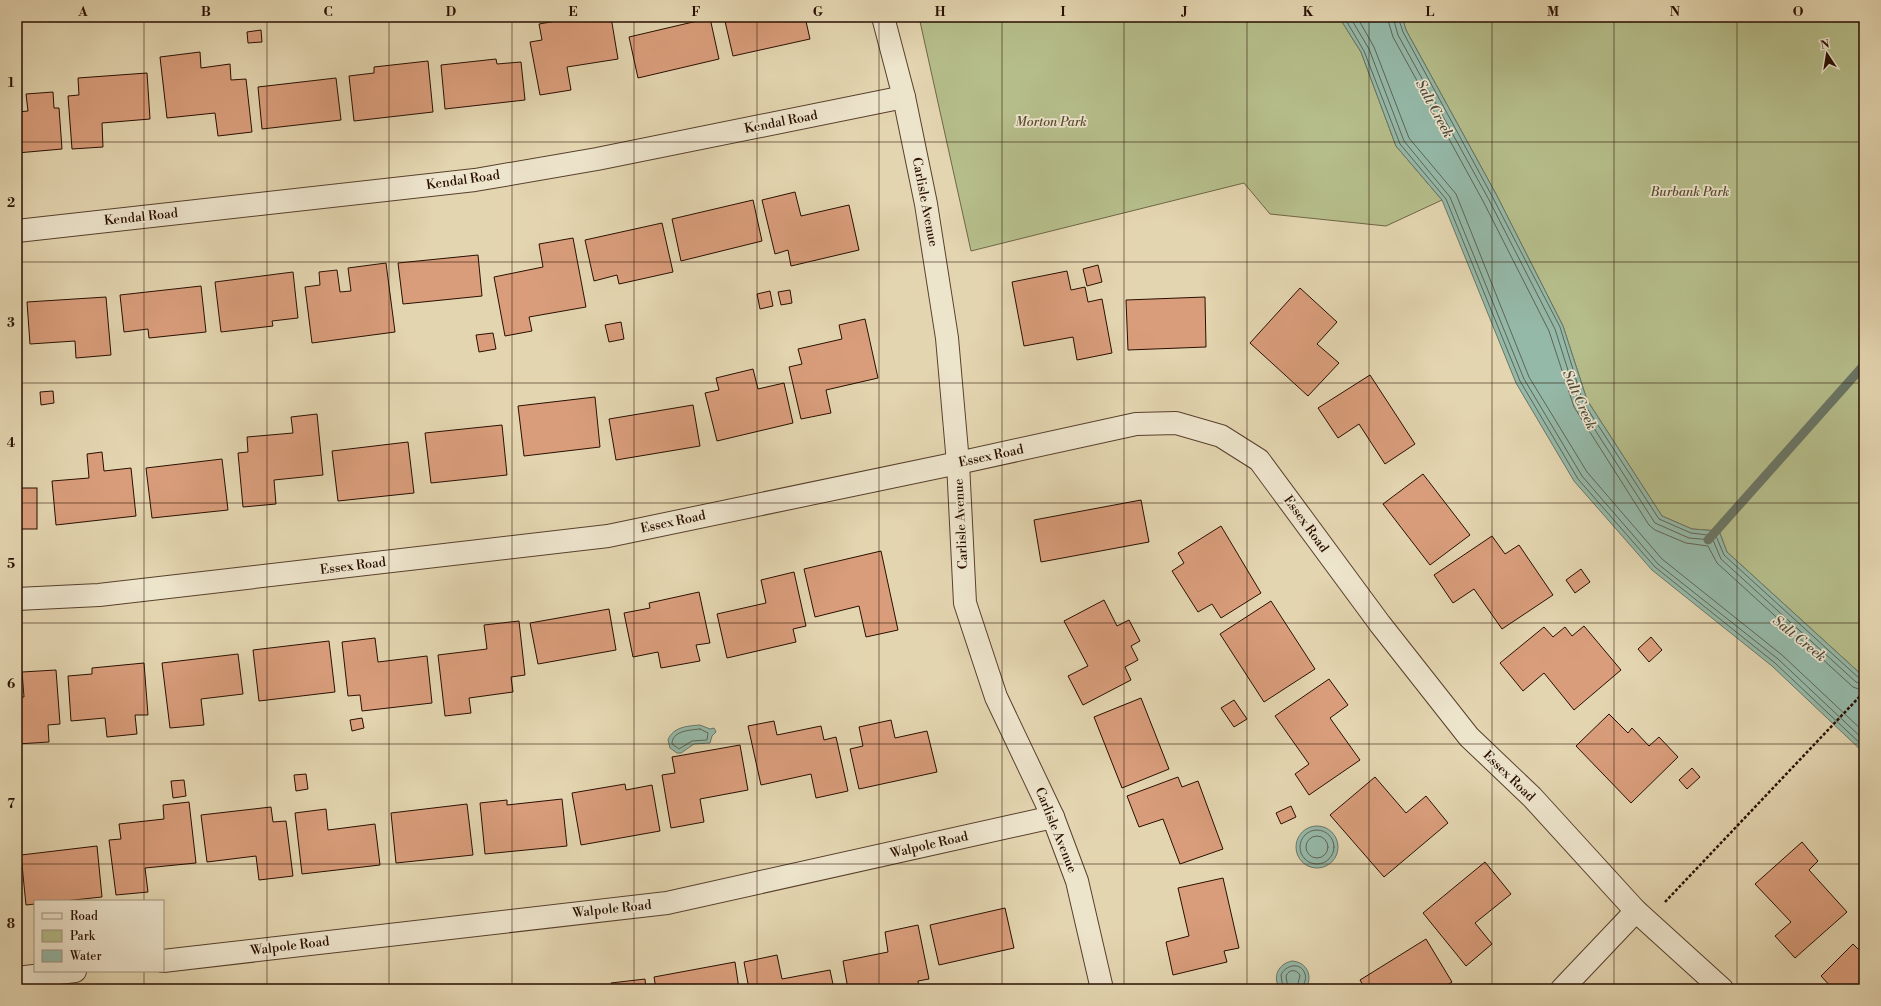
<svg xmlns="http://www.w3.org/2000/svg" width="1881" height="1006" viewBox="0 0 1881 1006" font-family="'Libre Bodoni',serif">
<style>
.green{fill:#b5bd8a;stroke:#6f6645}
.water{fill:#95b9a9;stroke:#6a7565}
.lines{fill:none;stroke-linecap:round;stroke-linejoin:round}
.shore{stroke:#5f6454;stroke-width:1}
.stream{stroke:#6a7565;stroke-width:9}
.building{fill:#d99d7b;stroke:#290f00}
.minor-casing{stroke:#58402c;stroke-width:24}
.path{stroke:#290f00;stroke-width:2.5;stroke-dasharray:3 2;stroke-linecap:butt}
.minor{stroke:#ede4cc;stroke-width:22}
.grid{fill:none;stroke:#290f00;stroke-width:1;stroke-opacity:0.55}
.labels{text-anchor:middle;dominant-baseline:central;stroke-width:3.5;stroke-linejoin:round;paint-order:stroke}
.street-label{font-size:13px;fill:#290f00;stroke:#ede4cc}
.park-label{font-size:13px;font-style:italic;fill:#5a4c30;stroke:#ede4cc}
.water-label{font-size:14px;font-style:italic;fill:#4f4a3b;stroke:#ede4cc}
.neatline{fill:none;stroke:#290f00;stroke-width:1.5}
.grid-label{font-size:13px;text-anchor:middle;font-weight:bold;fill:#290f00}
</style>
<rect width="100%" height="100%" fill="#e3d5b0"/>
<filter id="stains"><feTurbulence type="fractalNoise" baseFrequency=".005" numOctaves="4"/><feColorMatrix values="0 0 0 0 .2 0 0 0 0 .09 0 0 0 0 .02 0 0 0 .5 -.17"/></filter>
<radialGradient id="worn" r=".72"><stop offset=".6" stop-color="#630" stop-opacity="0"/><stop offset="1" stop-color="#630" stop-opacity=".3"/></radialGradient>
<!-- green -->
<g class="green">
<polygon points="919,17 1339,17 1361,52 1396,146 1442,200 1386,226 1270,214 1244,183 971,251"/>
<polygon points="1402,17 1864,17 1864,677 1727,552 1719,531 1692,529 1662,516 1587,400 1563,326 1496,194 1406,30"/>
</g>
<!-- water -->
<g class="water">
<polygon points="1339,17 1402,17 1406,30 1496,194 1563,326 1587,400 1662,516 1692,529 1719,531 1727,552 1864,677 1864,753 1772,666 1652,570 1574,481 1516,383 1442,200 1396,146 1361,52"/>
<path d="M700,725L710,729L714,728L716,732L712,736L710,743L694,744L681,753H677L670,748L668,740C673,727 687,726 700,725Z"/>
<circle cx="1317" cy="847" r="21"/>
<path d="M1292,961C1307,962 1314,977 1305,989H1280C1272,977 1278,964 1292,961Z"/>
</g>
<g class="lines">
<!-- shore -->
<g class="shore">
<polyline points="1344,17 1364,51 1400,144 1446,199 1520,381 1578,479 1655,567 1775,663 1864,747"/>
<polyline points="1350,17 1369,49 1404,141 1450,197 1524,379 1582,476 1658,564 1778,659 1864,740"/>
<polyline points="1357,17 1374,47 1409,138 1456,194 1529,377 1587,472 1662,559 1782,655 1864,732"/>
<polyline points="1387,17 1393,37 1483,201 1549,331 1574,407 1649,525 1655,530 1686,543 1708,546 1717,563 1853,687 1864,691"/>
<polyline points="1393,17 1398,35 1488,198 1555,329 1579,405 1655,523 1689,538 1713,540 1721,559 1856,682 1864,685"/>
<polyline points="1398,17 1403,32 1492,196 1560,327 1583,402 1659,519 1691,533 1716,536 1724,555 1860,679 1864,680"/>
<path d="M700,729L708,733L707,740L692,741L679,749L672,744C672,731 689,730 700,729Z"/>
<circle cx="1317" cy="847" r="17"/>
<circle cx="1317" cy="847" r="11"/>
<path d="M1283,989L1281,975C1285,965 1301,961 1305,974C1307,980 1303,984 1302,989"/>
<path d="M1288,989L1286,976C1289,969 1296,969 1300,975L1297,989"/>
</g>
<!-- stream -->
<polyline class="stream" points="1708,540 1864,365"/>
</g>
<!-- building -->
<g class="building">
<polygon points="580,17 611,17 618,59 567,67 571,90 540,95 530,42 542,40 539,24"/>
<polygon points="724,17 805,17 810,39 733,56"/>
<polygon points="710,18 719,59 638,78 629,37"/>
<polygon points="261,30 262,42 248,43 247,32"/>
<polygon points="200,52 201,68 230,64 231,80 246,79 252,132 218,136 215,113 167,118 160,57"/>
<polygon points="496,59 497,64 521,62 525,100 445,109 441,65"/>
<polygon points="428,61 433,112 354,121 349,76 374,73 374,67"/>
<polygon points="147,73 150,119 102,123 103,147 72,149 68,96 79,95 78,78"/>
<polygon points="336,78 341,120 262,129 258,87"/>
<polygon points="53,92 54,108 59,108 62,149 17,153 17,112 28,111 26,94"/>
<polygon points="795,192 801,216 849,205 859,250 791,266 788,250 775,254 762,200"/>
<polygon points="753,200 762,241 681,261 672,219"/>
<polygon points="662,223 673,272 619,284 617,275 594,281 585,240"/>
<polygon points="573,238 586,307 529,317 532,331 505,336 494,277 543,267 539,244"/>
<polygon points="478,255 482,296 403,304 398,263"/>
<polygon points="386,263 395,332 312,343 305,287 320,285 319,272 337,270 340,292 351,291 348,268"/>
<polygon points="1098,265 1102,282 1087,286 1083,269"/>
<polygon points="1067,271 1071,290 1085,287 1088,302 1102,299 1112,353 1077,360 1073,337 1024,346 1012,282"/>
<polygon points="293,272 298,318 272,321 273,326 221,332 215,282"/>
<polygon points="201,286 206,332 149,338 148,329 124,332 120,295"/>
<polygon points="1300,288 1337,322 1317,344 1339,363 1308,396 1250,343"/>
<polygon points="790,290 792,303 781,305 778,292"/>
<polygon points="770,291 773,306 760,309 757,294"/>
<polygon points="106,297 111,355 76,358 75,341 30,344 27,302"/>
<polygon points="1205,297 1206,347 1128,350 1126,300"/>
<polygon points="865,319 878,378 826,390 831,413 801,419 789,367 802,364 798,349 842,339 839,325"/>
<polygon points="621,322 624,339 609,342 605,325"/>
<polygon points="493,333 496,349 479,352 476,335"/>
<polygon points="753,369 758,389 784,383 793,423 717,441 705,393 719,390 716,378"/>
<polygon points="1370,375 1415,444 1385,464 1359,424 1338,438 1318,408"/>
<polygon points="53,391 54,403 41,405 40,392"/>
<polygon points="595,397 600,447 524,456 518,406"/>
<polygon points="693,405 700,446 616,460 609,419"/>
<polygon points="317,414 323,475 274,480 276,504 243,507 238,453 248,452 247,437 293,433 291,417"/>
<polygon points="502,425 507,475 431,483 425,433"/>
<polygon points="408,442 414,493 338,501 332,451"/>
<polygon points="102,452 104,471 131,468 136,516 56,525 52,481 89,478 87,454"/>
<polygon points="222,459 228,510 152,518 146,468"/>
<polygon points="1423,474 1470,535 1430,565 1383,504"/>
<rect x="17" y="488" width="20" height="41"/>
<polygon points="1141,500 1149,542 1041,562 1034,520"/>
<polygon points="1221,526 1261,593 1221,618 1212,604 1198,612 1172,571 1184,563 1178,553"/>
<polygon points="1492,536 1505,554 1519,545 1553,595 1502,629 1474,589 1453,603 1434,575"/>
<polygon points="881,551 898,630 866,637 859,606 815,617 804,569"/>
<polygon points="1581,569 1590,582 1575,593 1566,580"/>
<polygon points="794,572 806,626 793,629 796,642 727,658 717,614 766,603 761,580"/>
<polygon points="699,592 710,643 696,645 700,661 661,668 658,652 633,657 624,613 650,608 649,603"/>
<polygon points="1104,600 1117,626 1129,620 1140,641 1131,646 1138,660 1125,667 1131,680 1083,705 1068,676 1088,666 1064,621"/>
<polygon points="1271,601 1315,669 1264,702 1220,634"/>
<polygon points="609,609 616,650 538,664 530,623"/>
<polygon points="519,621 525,675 511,677 513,692 469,698 471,713 445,716 438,655 487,649 484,625"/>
<polygon points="1584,626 1621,670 1574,710 1544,673 1523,691 1500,663 1544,627 1553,637 1565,627 1572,636"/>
<polygon points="1651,637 1662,650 1649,662 1638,649"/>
<polygon points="375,638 378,662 427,656 432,703 362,711 360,695 348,696 342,642"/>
<polygon points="329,641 335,692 259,701 253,650"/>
<polygon points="238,654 243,694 201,699 204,725 170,728 162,663"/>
<polygon points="144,663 148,715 135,715 137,734 107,737 105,718 71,721 68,676 92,674 92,668"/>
<polygon points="56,670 60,724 48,725 49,742 17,744 17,697 24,697 22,672"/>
<polygon points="1329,679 1348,705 1330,718 1360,760 1309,795 1295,774 1309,764 1275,716"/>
<polygon points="1141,698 1169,769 1122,788 1094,717"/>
<polygon points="1234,700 1247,719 1234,727 1221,708"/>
<polygon points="1609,714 1628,733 1632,728 1649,746 1659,737 1678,757 1631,803 1576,746"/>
<polygon points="362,718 364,728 352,731 350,720"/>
<polygon points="891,720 895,738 927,731 937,772 859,789 850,749 863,746 859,727"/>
<polygon points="774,721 777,735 821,726 824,740 836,737 848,791 816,798 811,774 761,785 748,726"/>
<polygon points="740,745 748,790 700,799 704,822 671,828 662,775 675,773 672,757"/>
<polygon points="1692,768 1700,777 1687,789 1679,780"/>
<polygon points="306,774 308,789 296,791 294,775"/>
<polygon points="1178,777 1182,787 1198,781 1223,849 1180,864 1163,819 1139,827 1127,796"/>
<polygon points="1375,777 1406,813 1426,796 1448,823 1384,877 1330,815"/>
<polygon points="184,780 186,796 173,798 171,781"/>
<polygon points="625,784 626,790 652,785 660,831 581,845 572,793"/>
<polygon points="562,799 567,846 485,854 480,803 507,800 507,805"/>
<polygon points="189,802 196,863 145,868 148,892 116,895 109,840 121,839 119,824 164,819 163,805"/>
<polygon points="467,804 473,855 396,863 391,813"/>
<polygon points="1291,806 1296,817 1281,824 1276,813"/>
<polygon points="271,807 273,822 286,821 293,876 259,880 256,856 207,862 201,815"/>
<polygon points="326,809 328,830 375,824 380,865 302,874 295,813"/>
<polygon points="1802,842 1818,861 1809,870 1847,912 1795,958 1775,936 1791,922 1755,884"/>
<polygon points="97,846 102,897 64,901 35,901 35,904 26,905 21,855"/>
<polygon points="1485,862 1511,894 1475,923 1492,944 1466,966 1423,913"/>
<polygon points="1223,878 1239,948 1224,951 1227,962 1173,975 1166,942 1189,936 1178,888"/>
<polygon points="1005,908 1014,948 939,965 930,925"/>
<polygon points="918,925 929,979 918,981 919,989 848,989 843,961 888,952 885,932"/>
<polygon points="1426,939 1452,982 1441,989 1365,989 1360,980"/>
<polygon points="1853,944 1864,955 1864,989 1833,989 1821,976"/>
<polygon points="777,955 782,979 830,970 834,989 749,989 744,962"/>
<polygon points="735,962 739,989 656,989 654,977"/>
<polygon points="645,979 646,989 612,989 611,983"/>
</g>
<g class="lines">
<!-- minor casing -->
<g class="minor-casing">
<g id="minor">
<polyline points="883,17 904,97 926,204 947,338 958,463 965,603 996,697 1053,817 1077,881 1102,989"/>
<polyline points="17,231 475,180 597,159 904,97"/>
<polyline points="17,599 99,595 608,536 958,463 1136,424 1176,423 1221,436 1259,460 1380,624 1469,737 1532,797 1636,911 1722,989"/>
<polyline points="163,961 667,903 1053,817"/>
<polyline points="17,978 75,971"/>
<polyline points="1562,989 1636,911"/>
</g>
</g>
<!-- path -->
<polyline class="path" points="1665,902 1864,692"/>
<!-- minor -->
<use href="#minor" class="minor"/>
</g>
<!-- grid -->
<path class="grid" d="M144,17V901M267,17V989M389,17V989M512,17V989M634,17V989M757,17V989M879,17V989M1002,17V989M1124,17V989M1247,17V989M1369,17V989M1492,17V989M1614,17V989M1737,17V989M17,142H1864M17,262H1864M17,383H1864M17,503H1864M17,623H1864M17,744H1864M17,864H1864M144,971V989"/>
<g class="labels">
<!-- street labels -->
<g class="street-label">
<text transform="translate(781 122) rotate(-11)">Kendal Road</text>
<text transform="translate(463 180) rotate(-8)">Kendal Road</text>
<text transform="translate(925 202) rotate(79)">Carlisle Avenue</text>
<text transform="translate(141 217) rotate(-6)">Kendal Road</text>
<text transform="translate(991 456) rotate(-12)">Essex Road</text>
<text transform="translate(673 522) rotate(-12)">Essex Road</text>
<text transform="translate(961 524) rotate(-93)">Carlisle Avenue</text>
<text transform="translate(1306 524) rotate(54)">Essex Road</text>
<text transform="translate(353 566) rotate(-7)">Essex Road</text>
<text transform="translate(1509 776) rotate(44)">Essex Road</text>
<text transform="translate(1056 830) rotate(68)">Carlisle Avenue</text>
<text transform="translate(929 845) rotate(-13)">Walpole Road</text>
<text transform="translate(612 909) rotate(-6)">Walpole Road</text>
<text transform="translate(290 946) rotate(-7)">Walpole Road</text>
</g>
<!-- park labels -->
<g class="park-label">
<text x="1051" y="122">Morton Park</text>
<text x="1690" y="192">Burbank Park</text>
</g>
<!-- water labels -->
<g class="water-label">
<text transform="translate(1434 109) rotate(62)">Salt Creek</text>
<text transform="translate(1579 400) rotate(66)">Salt Creek</text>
<text transform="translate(1799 639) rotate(39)">Salt Creek</text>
</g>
</g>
<!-- margin -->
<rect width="1881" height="1006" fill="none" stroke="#e3d5b0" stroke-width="44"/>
<!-- legend -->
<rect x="34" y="900" width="130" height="72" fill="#ede4cc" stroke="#9f8f7a"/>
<rect x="42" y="913" width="20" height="6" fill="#ede4cc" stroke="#9f8f7a"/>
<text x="70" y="920" font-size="12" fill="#290f00">Road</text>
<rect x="42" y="930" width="20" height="12" fill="#b5bd8a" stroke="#9f8f7a"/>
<text x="70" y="940" font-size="12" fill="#290f00">Park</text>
<rect x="42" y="950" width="20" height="12" fill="#95b9a9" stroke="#9f8f7a"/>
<text x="70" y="960" font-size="12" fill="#290f00">Water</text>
<!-- north arrow -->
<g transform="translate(1827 54) rotate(348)" stroke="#ede4cc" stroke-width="3" paint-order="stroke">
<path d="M0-3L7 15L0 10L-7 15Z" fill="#290f00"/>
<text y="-6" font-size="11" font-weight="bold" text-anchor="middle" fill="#290f00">N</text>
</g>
<rect x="22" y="22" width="1837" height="962" class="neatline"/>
<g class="grid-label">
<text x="83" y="16">A</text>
<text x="206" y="16">B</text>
<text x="328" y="16">C</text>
<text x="451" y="16">D</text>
<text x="573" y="16">E</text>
<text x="696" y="16">F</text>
<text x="818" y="16">G</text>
<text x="940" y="16">H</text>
<text x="1063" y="16">I</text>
<text x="1185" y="16">J</text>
<text x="1308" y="16">K</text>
<text x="1430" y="16">L</text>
<text x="1553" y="16">M</text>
<text x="1675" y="16">N</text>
<text x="1798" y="16">O</text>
<text x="11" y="87">1</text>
<text x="11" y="207">2</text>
<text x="11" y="327">3</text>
<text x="11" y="447">4</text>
<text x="11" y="568">5</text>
<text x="11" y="688">6</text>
<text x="11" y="808">7</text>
<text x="11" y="928">8</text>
</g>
<rect width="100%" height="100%" filter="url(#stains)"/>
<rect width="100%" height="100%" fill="url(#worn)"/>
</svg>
